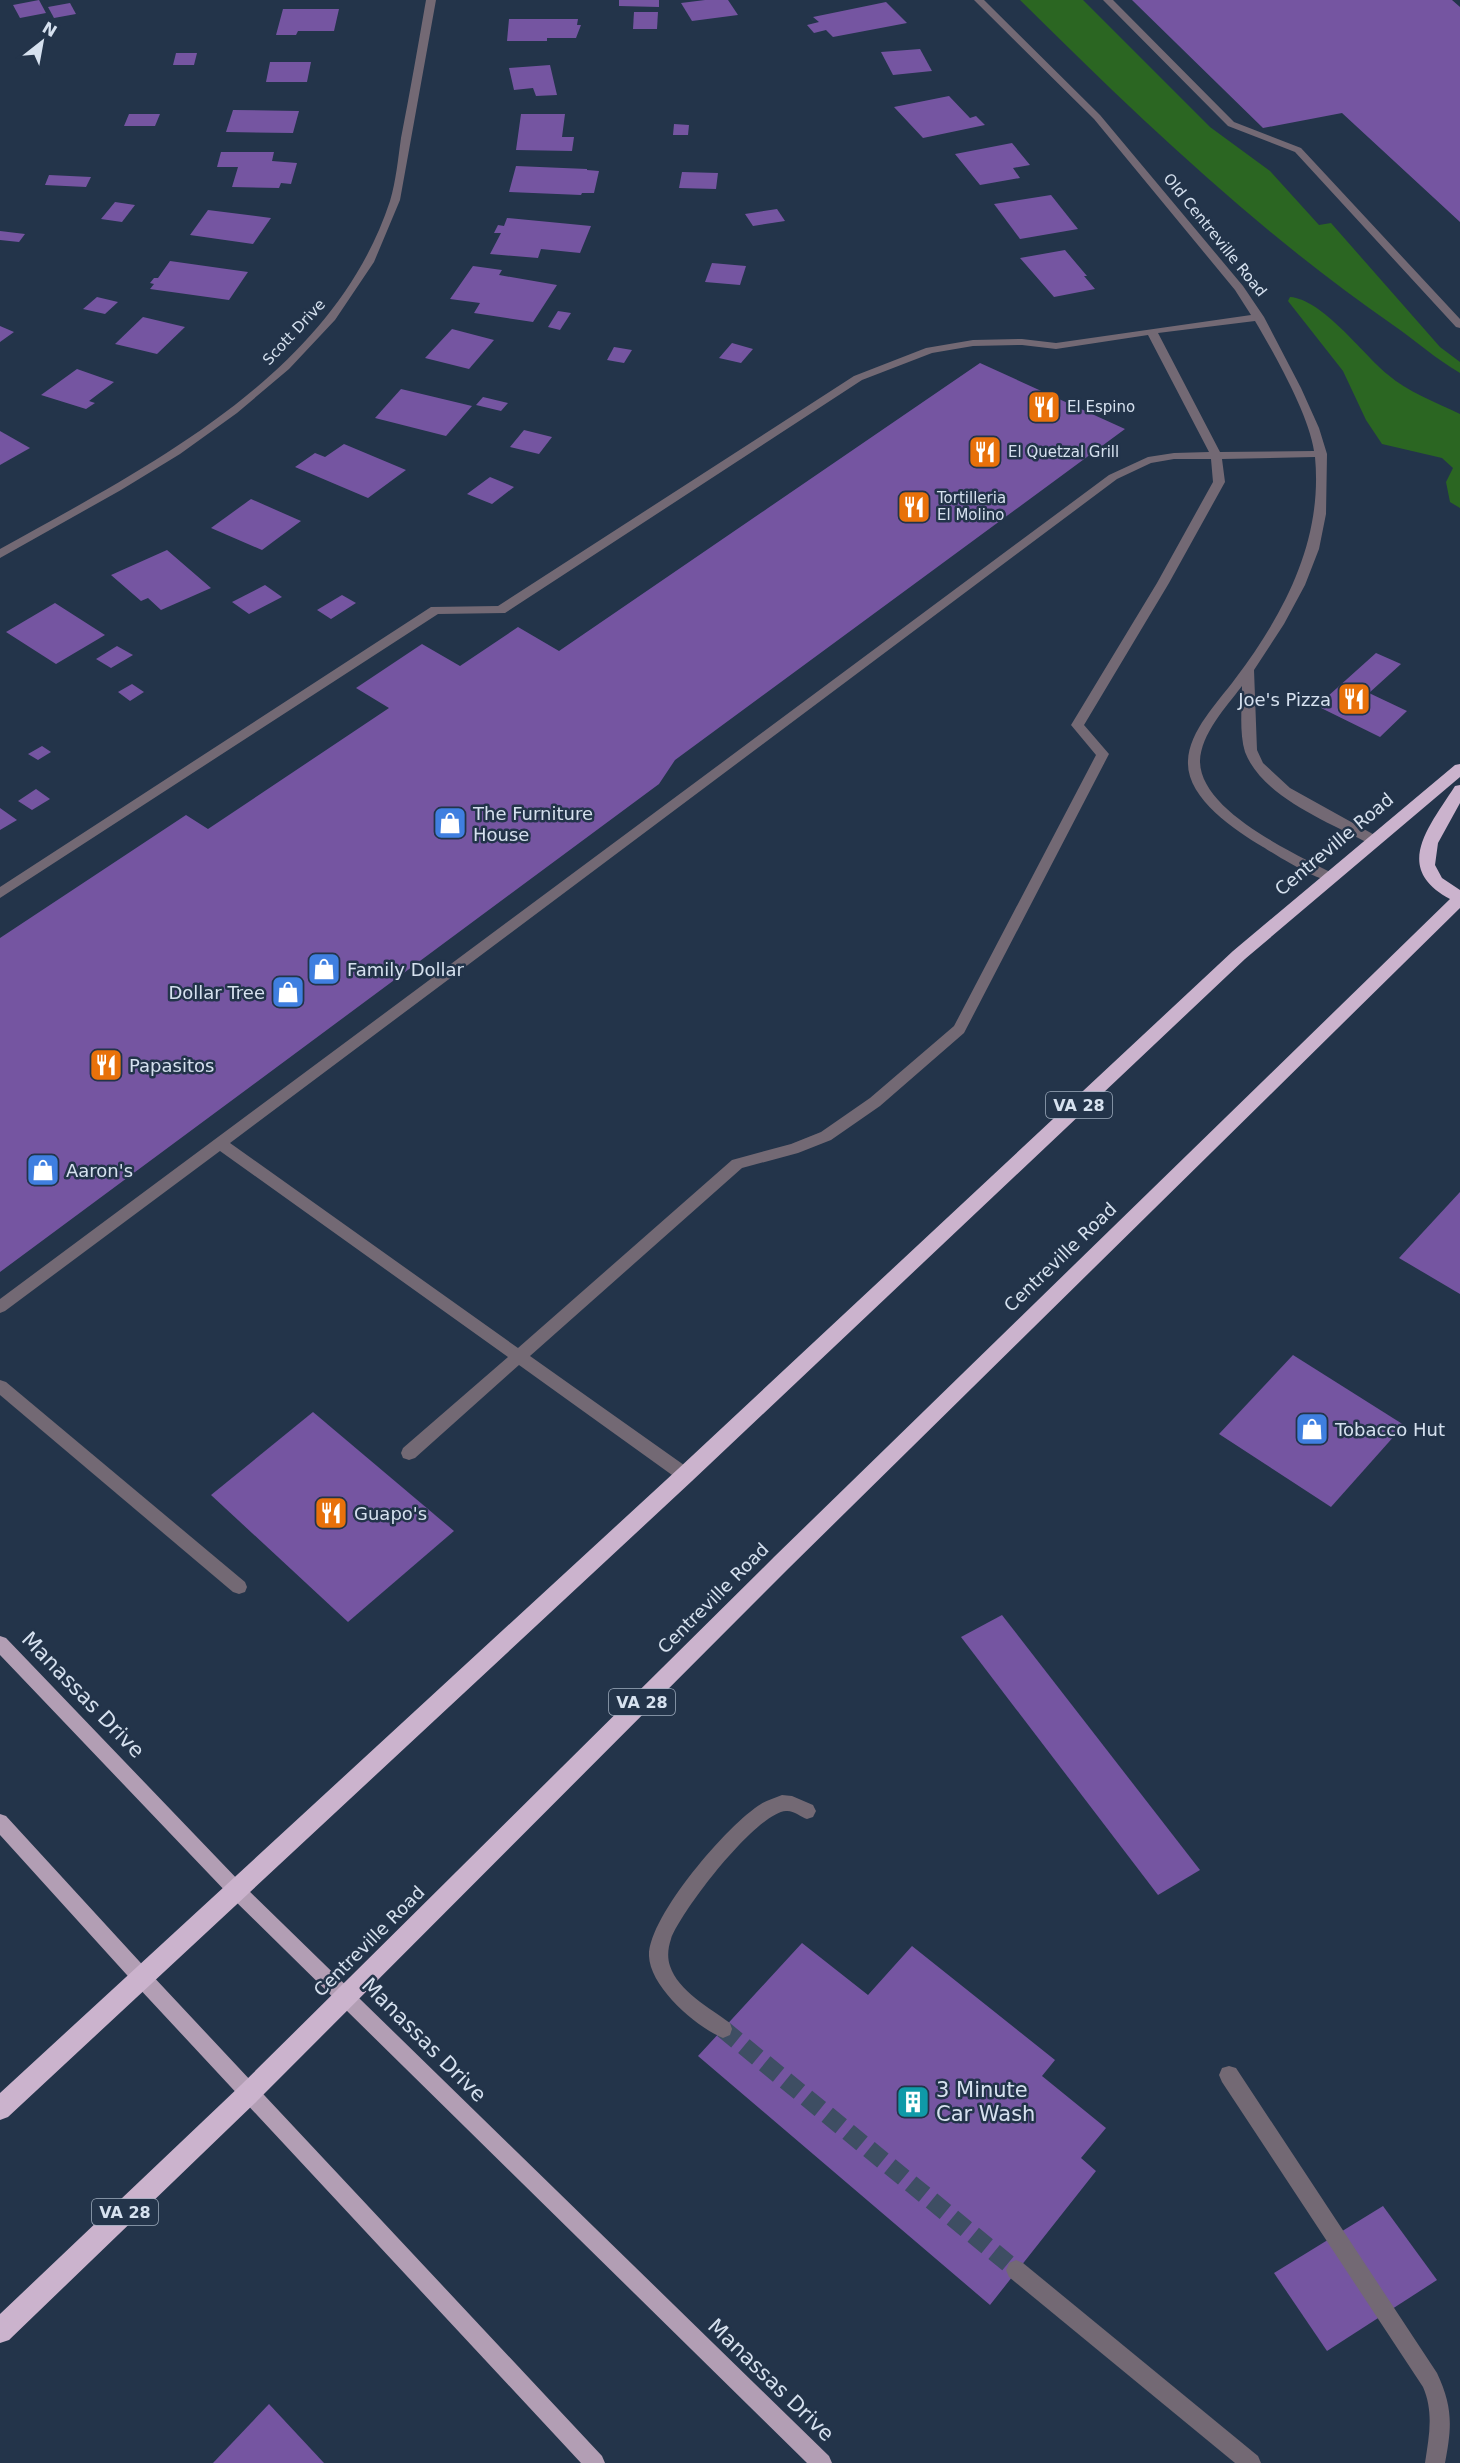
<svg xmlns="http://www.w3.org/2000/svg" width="1460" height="2463" viewBox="0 0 1460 2463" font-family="'DejaVu Sans',sans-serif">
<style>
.green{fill:#2b6622}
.building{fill:#7555a1}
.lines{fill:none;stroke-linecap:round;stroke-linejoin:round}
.minor-tunnel{stroke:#3e4e63;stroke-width:18;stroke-dasharray:18 9;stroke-linecap:butt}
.minor{fill:#736974;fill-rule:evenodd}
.major{fill:#b29eb4;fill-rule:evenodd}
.highway{fill:#cbb3cd;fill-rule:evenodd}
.labels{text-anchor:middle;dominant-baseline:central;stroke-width:5;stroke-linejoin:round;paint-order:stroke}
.far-street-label{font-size:15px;fill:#d6e1ef;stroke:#23344a}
.far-poi-label{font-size:15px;fill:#d6e1ef;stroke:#23344a;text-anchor:start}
.shield{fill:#23344a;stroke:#a0adbe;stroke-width:1.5}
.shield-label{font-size:16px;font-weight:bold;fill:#d6e1ef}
.poi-label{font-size:18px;fill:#d6e1ef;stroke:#23344a;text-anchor:start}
.street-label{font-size:18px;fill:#d6e1ef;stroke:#23344a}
.near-street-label{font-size:21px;fill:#d6e1ef;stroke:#23344a}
.near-poi-label{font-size:21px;fill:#d6e1ef;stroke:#23344a;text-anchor:start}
</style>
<rect width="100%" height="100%" fill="#23344a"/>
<!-- green -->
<g class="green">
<path d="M1020,0H1083L1210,127L1270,171L1319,225L1331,223L1440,347L1460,362V373C1436,359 1416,341 1393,325C1257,231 1137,116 1020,0Z"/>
<path d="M1290,297C1322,299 1363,354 1387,374C1408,392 1435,402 1460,414V508L1450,502L1446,482L1453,468L1442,458L1382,444L1366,420L1343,371L1288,301Z"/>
</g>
<!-- building -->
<g class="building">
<polygon points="39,0 46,13 20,18 13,5"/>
<polygon points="619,0 659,0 659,7 619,6"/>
<polygon points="705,0 728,0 738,15 692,21 681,3"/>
<polygon points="1132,0 1452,0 1460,7 1460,222 1342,113 1263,128"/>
<polygon points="886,2 907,23 833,37 826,30 814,33 807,25 819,22 813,17"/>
<polygon points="70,3 76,14 54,18 48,7"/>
<polygon points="283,9 339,9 334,31 298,31 296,35 276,35"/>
<polygon points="634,12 658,12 657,29 633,29"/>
<polygon points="509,19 578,19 577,25 581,25 576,38 547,38 547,41 507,41"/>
<polygon points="920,49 932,71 893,75 881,52"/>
<polygon points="176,53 197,53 194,65 173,65"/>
<polygon points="270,62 311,62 307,82 266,82"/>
<polygon points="550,65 557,95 536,96 533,88 514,90 509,68"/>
<polygon points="949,96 970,118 976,116 985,125 923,138 894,107"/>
<polygon points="233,110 299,111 293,133 226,132"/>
<polygon points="129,114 160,114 155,126 124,126"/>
<polygon points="521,114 565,114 562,137 574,137 572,151 516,150"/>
<polygon points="674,124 689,125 688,135 673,135"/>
<polygon points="1012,143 1030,165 1013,168 1020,178 980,185 955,154"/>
<polygon points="221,152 274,152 272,161 297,163 291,184 281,183 279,188 232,187 238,167 217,167"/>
<polygon points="516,166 587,169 587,170 599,171 594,193 582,193 581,195 509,192"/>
<polygon points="682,172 718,173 716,189 679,188"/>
<polygon points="49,175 91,177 86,187 45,185"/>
<polygon points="1051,195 1078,229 1020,239 994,204"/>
<polygon points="115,202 135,205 122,222 101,219"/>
<polygon points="777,209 785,221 753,226 745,214"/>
<polygon points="208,210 271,218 253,244 190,235"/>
<polygon points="507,218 591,226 580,253 541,249 538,258 490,254 501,233 494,233 498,225 504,226"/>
<polygon points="0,231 25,234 19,242 0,240"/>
<polygon points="1065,250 1087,276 1084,276 1095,289 1054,297 1020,258"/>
<polygon points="170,261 248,272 229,300 150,289 154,284 150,283 154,278 158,278"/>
<polygon points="712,263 746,266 740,285 705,282"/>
<polygon points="473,266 502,270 499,275 557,285 533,322 474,313 480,303 450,299"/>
<polygon points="97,297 118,302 105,314 83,309"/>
<polygon points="558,311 571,313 560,330 548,327"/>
<polygon points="143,317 185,327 157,354 115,344"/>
<polygon points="0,326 14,332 0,342"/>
<polygon points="452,329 494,340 469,369 425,358"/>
<polygon points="732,343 753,349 741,363 719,358"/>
<polygon points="614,347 632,350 624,363 607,360"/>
<polygon points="980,363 1125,429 675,760 659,784 0,1272 0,938 186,815 208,829 389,708 356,688 422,644 460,666 518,627 559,651"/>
<polygon points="77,369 114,382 89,401 95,403 86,409 41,395"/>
<polygon points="401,389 472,406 446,436 375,418"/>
<polygon points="483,397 508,403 501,411 476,405"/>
<polygon points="524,430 552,437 539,454 510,447"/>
<polygon points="0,431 30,448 0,465"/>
<polygon points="344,444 406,470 368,498 295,467 315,453 325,457"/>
<polygon points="490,477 514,487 492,504 467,494"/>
<polygon points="251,499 301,521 262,550 211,528"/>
<polygon points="167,550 211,588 161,610 148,598 141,601 111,575"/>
<polygon points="265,585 282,597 249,614 232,602"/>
<polygon points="342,595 356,603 331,619 317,610"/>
<polygon points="55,603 105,635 56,664 6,632"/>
<polygon points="117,646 133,655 111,668 96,659"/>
<polygon points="1376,653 1401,664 1369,693 1407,711 1380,737 1317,706"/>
<polygon points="132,684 144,692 130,701 118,692"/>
<polygon points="42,746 51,752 38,760 28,754"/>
<polygon points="36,789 50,799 32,810 18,801"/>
<polygon points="0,808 17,820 0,830"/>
<polygon points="1460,1192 1460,1294 1399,1258"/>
<polygon points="1293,1355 1404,1425 1331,1507 1219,1434"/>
<polygon points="313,1412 454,1531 348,1622 211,1495"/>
<polygon points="1002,1615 1200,1870 1158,1895 961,1637"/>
<polygon points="802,1943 868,1995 912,1946 1055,2060 1042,2076 1106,2128 1081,2158 1096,2171 990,2305 698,2056"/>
<polygon points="1383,2206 1437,2280 1327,2351 1274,2273"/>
<polygon points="269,2404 324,2463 213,2463"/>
</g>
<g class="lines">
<!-- minor-tunnel -->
<polyline class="minor-tunnel" points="723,2029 1016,2270"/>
<!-- minor -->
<g class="minor">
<path d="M426,0H436L400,200L374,262L335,320L289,369L237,413L180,454L121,490L0,558V549C149,466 333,375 390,201C396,181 398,159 401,138C410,92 418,46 426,0Z"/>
<path d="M974,0H984L1100,115L1243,286L1264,317L1301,388L1319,428L1327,454L1326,514L1319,549L1305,585L1284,624L1254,670L1257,750L1263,763L1290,788L1380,838L1382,841L1380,844H1370C1331,823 1262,797 1245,752C1239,732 1242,707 1242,686C1226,707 1201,734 1200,761C1200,812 1298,855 1336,875L1338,878L1336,881C1323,885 1276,855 1263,847C1235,830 1186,798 1188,761C1189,731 1218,702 1235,679C1284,614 1323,541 1315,457L1222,459L1225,482L1169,583L1084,725L1109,754L964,1033L880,1106L831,1140L798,1153L742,1168L530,1356L691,1470L693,1475L691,1480L685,1482L679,1480L519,1365L415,1458L409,1460L403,1458L401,1453L403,1448L508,1357L220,1151L5,1311L0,1313V1299L1109,475L1148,457L1174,453L1209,452L1148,335L1056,349L1022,345L973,346L932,353L862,380L505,613L438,614L0,898V887L431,607L498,606L854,376L926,348L973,340L1022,339L1056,343L1251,315L1235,290L1094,119ZM1255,321C1274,353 1309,415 1314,451L1220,452L1158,333ZM1174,459H1211L1213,482L1157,583L1071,725L1096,755L954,1026L870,1098L821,1132L791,1144L732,1160L518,1348L230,1143L1117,479L1151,463Z"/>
<polygon points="1103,0 1113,0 1234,122 1301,148 1460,319 1460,328 1456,327 1295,152 1228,126"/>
<polygon points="0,1380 6,1382 245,1582 247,1587 245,1592 239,1594 233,1592 0,1395"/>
<path d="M782,1795L792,1796L813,1805L816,1811L813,1817L807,1819C801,1817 793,1810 786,1811C756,1813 681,1911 671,1939C668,1948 667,1957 670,1966C678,1991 710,2008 730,2023L732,2029L730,2035L723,2038C696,2027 650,1987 649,1956C648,1917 728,1824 761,1804C767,1800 775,1798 782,1795Z"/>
<path d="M1229,2066L1236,2068L1437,2373C1453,2407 1452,2427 1445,2463H1425C1429,2437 1434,2412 1423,2387L1222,2082L1219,2075L1222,2068Z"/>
<polygon points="1016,2260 1023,2263 1258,2456 1261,2463 1235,2463 1009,2277 1006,2270 1009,2263"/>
</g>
<!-- major -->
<g class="major">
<polygon points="0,1636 6,1638 242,1884 829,2456 832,2463 807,2463 230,1896 0,1655"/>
<polygon points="0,1814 6,1816 150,1973 602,2456 605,2463 581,2463 136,1985 0,1835"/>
</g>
<!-- highway -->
<g class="highway">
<polygon points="1460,764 1460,777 1245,959 692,1481 8,2117 0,2120 0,2093 678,1469 1233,951 1455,765"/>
<path d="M1460,785V803L1438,843L1435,865L1442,878L1460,890V908L788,1569L257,2101L9,2340L0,2343V2314L241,2085L774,1557L1450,899C1392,868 1429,827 1455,786Z"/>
</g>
</g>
<!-- icons -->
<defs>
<g id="restaurant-square" transform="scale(1.725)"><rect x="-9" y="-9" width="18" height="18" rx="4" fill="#e8710a" stroke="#23344a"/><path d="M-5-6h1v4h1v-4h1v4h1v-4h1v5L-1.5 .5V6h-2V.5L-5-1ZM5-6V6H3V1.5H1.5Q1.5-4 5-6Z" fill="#fff"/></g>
<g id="shop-square" transform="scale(1.725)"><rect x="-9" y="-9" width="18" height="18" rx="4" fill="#3f7fe0" stroke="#23344a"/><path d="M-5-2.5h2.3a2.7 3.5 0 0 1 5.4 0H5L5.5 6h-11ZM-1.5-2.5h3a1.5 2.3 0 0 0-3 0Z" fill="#fff"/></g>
<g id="building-square" transform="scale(1.725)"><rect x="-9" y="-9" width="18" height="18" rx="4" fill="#0f9aa8" stroke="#23344a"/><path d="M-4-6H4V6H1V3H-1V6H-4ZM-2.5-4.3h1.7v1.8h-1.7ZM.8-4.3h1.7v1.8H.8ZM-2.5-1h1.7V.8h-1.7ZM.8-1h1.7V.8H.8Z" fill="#fff"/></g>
</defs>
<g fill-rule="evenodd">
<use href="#restaurant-square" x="1044" y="407"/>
<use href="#restaurant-square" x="985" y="452"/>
<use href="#restaurant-square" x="914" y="507"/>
<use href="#restaurant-square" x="1354" y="699"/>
<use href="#shop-square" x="450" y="823"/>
<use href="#shop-square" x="324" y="969"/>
<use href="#shop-square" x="288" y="992"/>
<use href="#restaurant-square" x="106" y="1065"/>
<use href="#shop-square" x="43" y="1170"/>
<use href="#shop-square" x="1312" y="1429"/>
<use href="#restaurant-square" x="331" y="1513"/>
<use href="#building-square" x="913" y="2102"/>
</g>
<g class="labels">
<!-- far-street labels -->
<g class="far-street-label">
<text transform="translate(1215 235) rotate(51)">Old Centreville Road</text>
<text transform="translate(294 332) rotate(-47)">Scott Drive</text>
</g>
<!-- far-poi labels -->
<g class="far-poi-label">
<text x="1067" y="407">El Espino</text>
<text x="1008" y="452">El Quetzal Grill</text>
<text x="937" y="498">Tortilleria<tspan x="937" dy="17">El Molino</tspan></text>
</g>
<!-- shield labels -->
<g class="shield">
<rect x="1046" y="1092" width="66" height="26" rx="4.5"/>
<rect x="609" y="1689" width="66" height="26" rx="4.5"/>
<rect x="92" y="2199" width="66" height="26" rx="4.5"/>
</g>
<g class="shield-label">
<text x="1079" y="1105">VA 28</text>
<text x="642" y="1702">VA 28</text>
<text x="125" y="2212">VA 28</text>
</g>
<!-- poi labels -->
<g class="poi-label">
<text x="1331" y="699" text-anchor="end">Joe's Pizza</text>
<text x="473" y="813">The Furniture<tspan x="473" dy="21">House</tspan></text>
<text x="347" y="969">Family Dollar</text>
<text x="265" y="992" text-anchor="end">Dollar Tree</text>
<text x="129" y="1065">Papasitos</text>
<text x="66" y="1170">Aaron's</text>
<text x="1335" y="1429">Tobacco Hut</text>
<text x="354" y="1513">Guapo's</text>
</g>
<!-- street labels -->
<g class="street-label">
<text transform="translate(1334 844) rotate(-40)">Centreville Road</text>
<text transform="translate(1060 1257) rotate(-44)">Centreville Road</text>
<text transform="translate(713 1598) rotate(-45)">Centreville Road</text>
<text transform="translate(369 1941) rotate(-45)">Centreville Road</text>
</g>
<!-- near-street labels -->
<g class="near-street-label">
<text transform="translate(83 1695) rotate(46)">Manassas Drive</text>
<text transform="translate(424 2040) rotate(45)">Manassas Drive</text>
<text transform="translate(771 2380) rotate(44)">Manassas Drive</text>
</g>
<!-- near-poi labels -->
<g class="near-poi-label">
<text x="936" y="2090">3 Minute<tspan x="936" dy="24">Car Wash</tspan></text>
</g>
</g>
<!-- north arrow -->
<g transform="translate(42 42) rotate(31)" stroke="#23344a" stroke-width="4.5" paint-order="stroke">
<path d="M0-4.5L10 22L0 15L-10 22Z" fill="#d6e1ef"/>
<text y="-9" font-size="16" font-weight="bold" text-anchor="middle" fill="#d6e1ef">N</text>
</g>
</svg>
